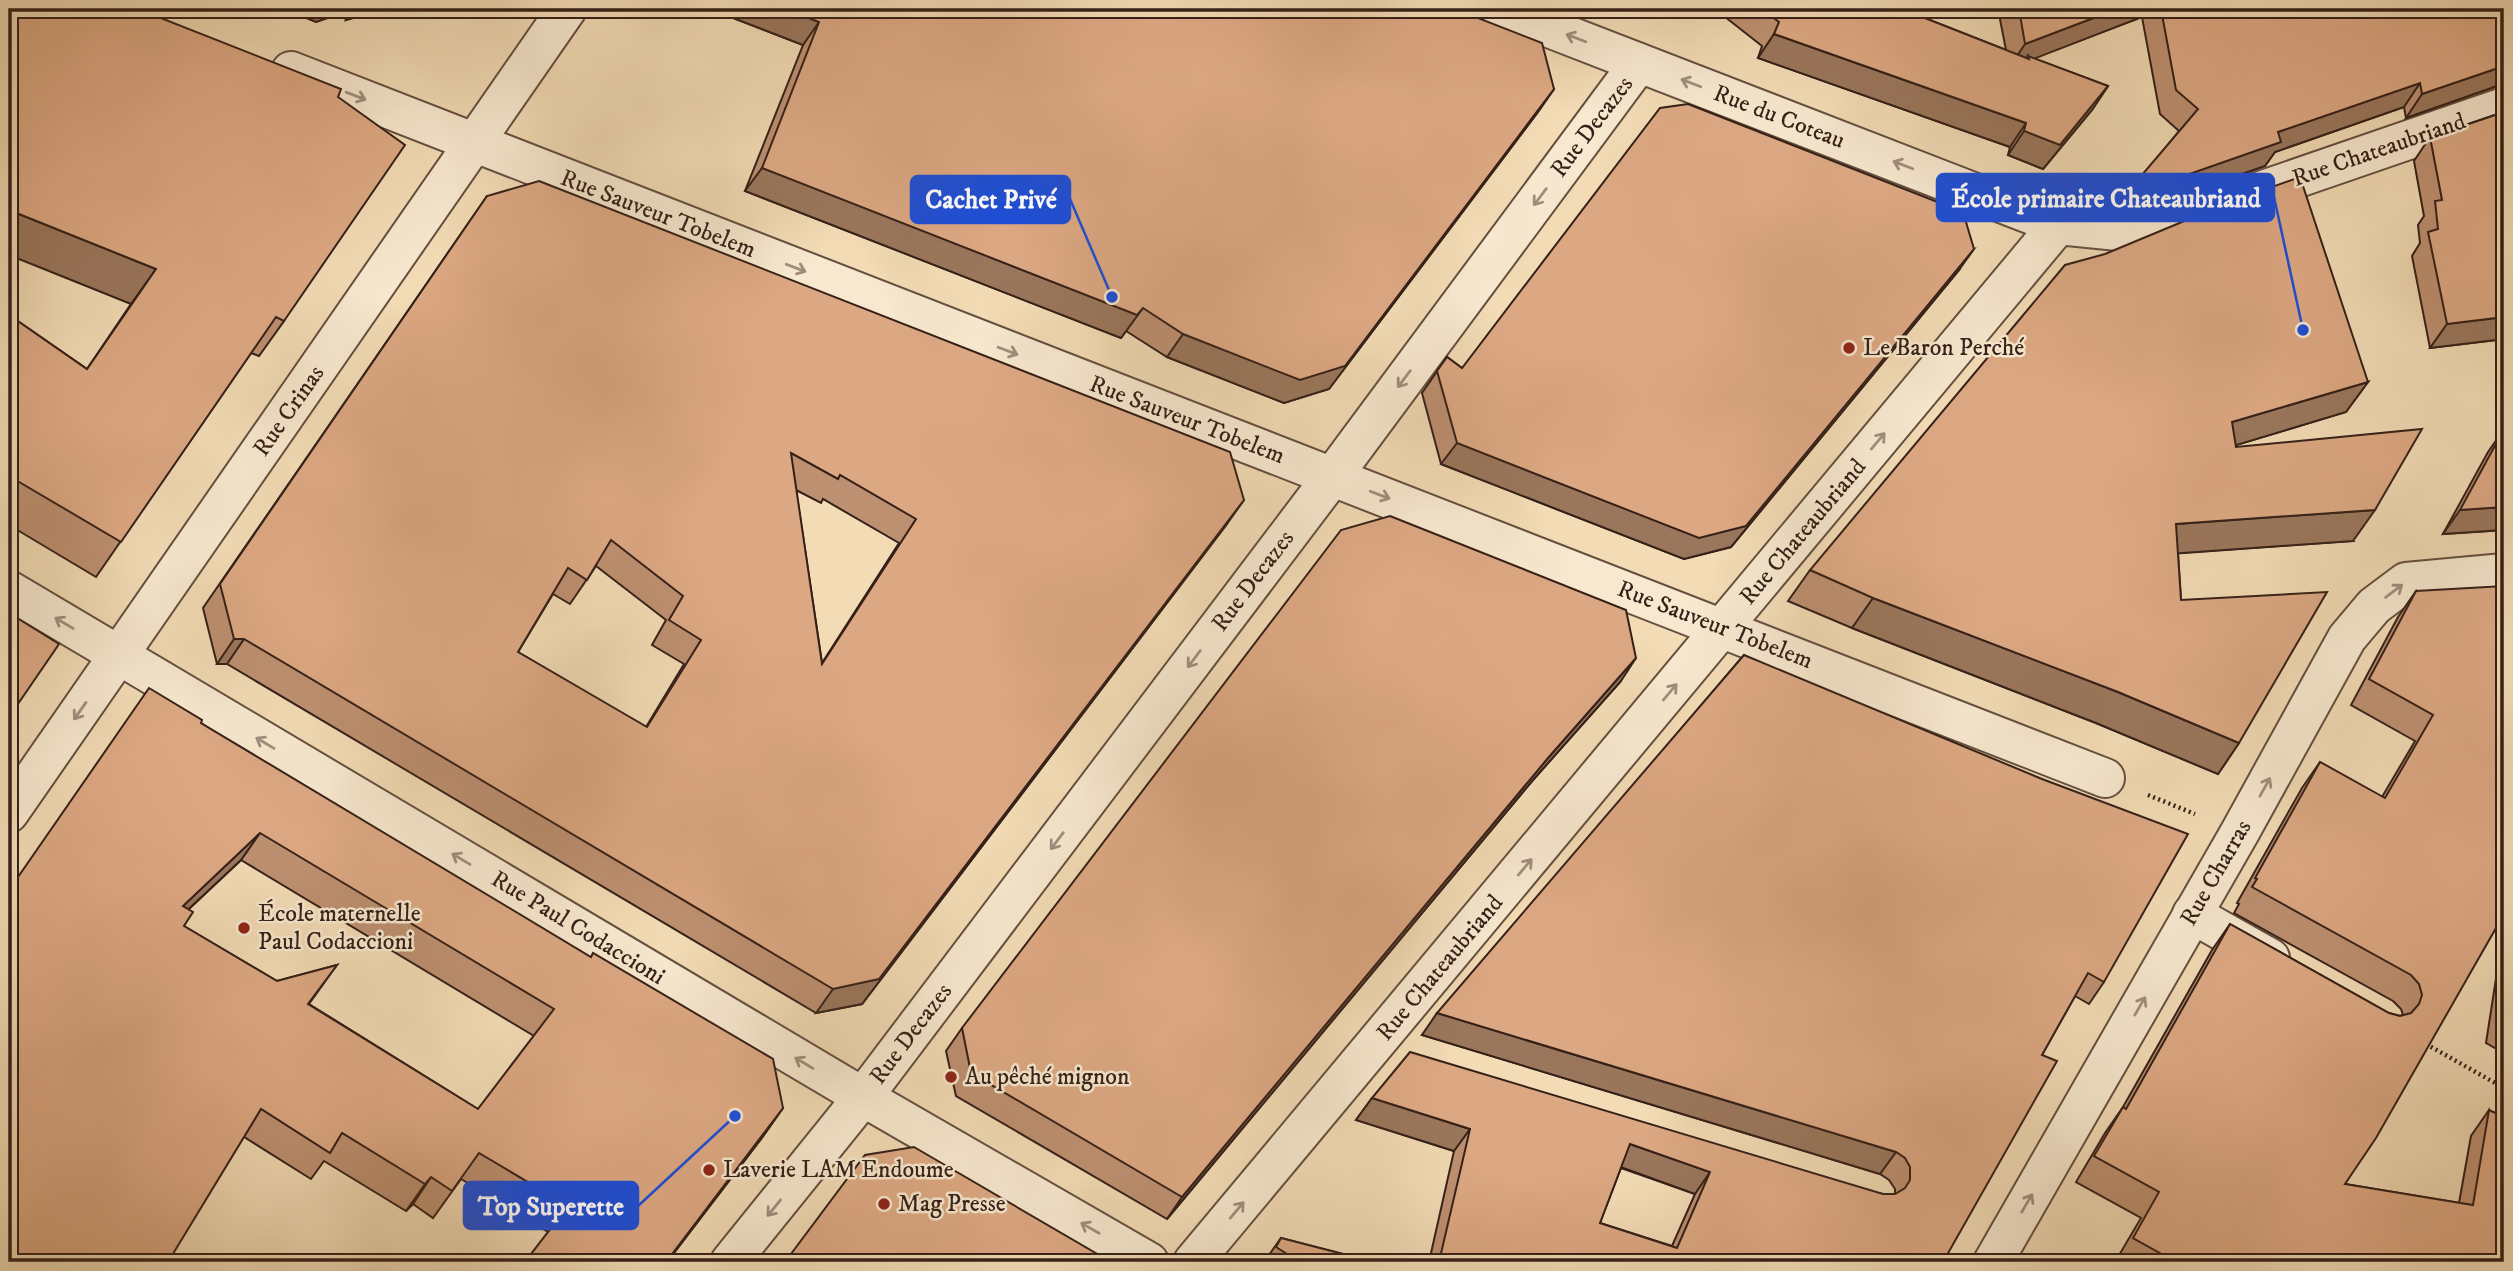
<svg xmlns="http://www.w3.org/2000/svg" width="2513" height="1271" viewBox="0 0 2513 1271" font-family="'IM FELL DW Pica',serif">
<style>
.lines{fill:none;stroke-linecap:round;stroke-linejoin:round}
.minor-casing{stroke:#644f3f;stroke-width:42}
.path{stroke:#352018;stroke-width:4.5;stroke-dasharray:2 3.5;stroke-linecap:butt}
.minor{stroke:#f7e8cf;stroke-width:38}
.wall{fill:#bd9071;stroke:#352018;stroke-width:2;fill-rule:evenodd}
.shaded-wall{fill:#9a765c;stroke:#352018;stroke-width:2}
.building{fill:#dca883;stroke:#352018;stroke-width:2;fill-rule:evenodd}
.oneway{stroke:#a08e7d}
.poi-dot{fill:#8f2418;stroke:#f7e8cf;stroke-width:2.5}
.labels{text-anchor:middle;dominant-baseline:central;stroke-width:5;stroke-linejoin:round;paint-order:stroke}
.street-label{font-size:24px;fill:#352018;stroke:#f7e8cf}
.poi-label{font-size:24px;fill:#352018;stroke:#f7e8cf;text-anchor:start}
.leader{fill:none;stroke:#1d4ed8;stroke-width:2.5}
.callout-dot{fill:#1d4ed8;stroke:#f7e8cf;stroke-width:2.5}
.callout{fill:#1d4ed8;stroke:#1d4ed8;stroke-width:2.5}
.callout-label{font-size:26px;text-anchor:middle;font-weight:bold;fill:#fff}
</style>
<rect width="100%" height="100%" fill="#f2dbb5"/>
<filter id="stains"><feTurbulence type="fractalNoise" baseFrequency=".00286" numOctaves="4"/><feColorMatrix values="0 0 0 0 .2 0 0 0 0 .09 0 0 0 0 .02 0 0 0 .5 -.17"/></filter>
<radialGradient id="worn" r=".72"><stop offset=".6" stop-color="#630" stop-opacity="0"/><stop offset="1" stop-color="#630" stop-opacity=".3"/></radialGradient>
<g class="lines">
<!-- minor casing -->
<g class="minor-casing">
<g id="minor">
<polyline points="1500,9 2058,225"/>
<polyline points="291,71 2105,778"/>
<polyline points="9,590 863,1097 1149,1262"/>
<polyline points="9,813 567,9"/>
<polyline points="2192,914 2270,958"/>
<polyline points="730,1262 863,1097 1332,477 1639,63"/>
<polyline points="1193,1262 2058,225 2138,233 2504,107"/>
<polyline points="1993,1262 2240,832 2347,638 2374,606 2406,582 2504,573"/>
</g>
</g>
<!-- path -->
<g class="path">
<polyline points="2148,795 2195,814"/>
<polyline points="2426,1044 2504,1088"/>
</g>
<!-- minor -->
<use href="#minor" class="minor"/>
</g>
<!-- wall -->
<g class="wall">
<polygon points="285,9 383,9 346,20 342,13 316,22"/>
<polygon points="710,9 1455,9 1554,89 1538,112 1329,389 1284,403 1167,357 1126,331 1121,338 745,191 803,45"/>
<polygon points="1715,9 1902,9 2006,50 1998,9 2504,9 2497,86 2406,118 2404,107 2275,152 2265,166 2144,208 2124,200 2179,131 2160,114 2142,17 2033,58 2108,86 2092,110 2043,169 2008,155 2010,147 1758,58 1762,46"/>
<polygon points="338,97 284,321 259,356 251,353 96,577 9,525 9,315 87,369 131,304"/>
<polygon points="2504,112 2504,339 2430,348 2412,256 2420,243 2418,225 2424,216 2414,161 2430,137"/>
<path d="M487,196L1227,524L862,1004L816,1013L227,664H217L203,608ZM796,490L821,503L823,499L899,543L822,663ZM596,566L666,620L652,645L684,664L646,727L518,652L553,594L570,604Z"/>
<polygon points="1959,270 1731,547 1684,559 1441,464 1422,393 1447,357 1462,368"/>
<polygon points="2368,382 2346,412 2236,445 2236,447 2353,541 2178,553 2181,600 2239,743 2218,774 2096,723 1852,628 1788,601 1810,570"/>
<polygon points="2504,429 2504,530 2443,534 2488,452"/>
<polygon points="2416,591 2504,914 2345,1184 2459,1203 2471,1136 2489,1110 2504,1262 2115,1262 2141,1218 2076,1182 2105,1133 2123,1107 2212,950 2230,924 2389,1013 2400,1016 2403,1015 2401,1009 2393,1001 2234,913 2239,904 2237,903 2302,788 2320,762 2382,797 2415,741 2351,705 2398,617"/>
<path d="M1744,655L2104,982L2089,1004L2075,996L2042,1055L1943,1262H1429L1454,1151L1356,1120L1372,1098L1883,1194H1895V1189L1889,1180L1880,1174L1422,1035ZM1621,1168L1695,1194L1672,1246L1600,1223Z"/>
<polygon points="1621,681 1533,780 1167,1219 956,1096 946,1051 962,1028"/>
<path d="M201,723L783,1108L764,1135L667,1262H525L548,1232L461,1179L433,1218L413,1204L406,1211L324,1161L311,1179L244,1137L9,1262ZM241,860L534,1036L478,1109L309,1004L337,965L277,981L184,926L189,909Z"/>
<polygon points="2504,927 2504,1053 2486,1043"/>
<polygon points="1281,1238 1374,1262 1264,1262"/>
</g>
<!-- shaded-wall -->
<g class="shaded-wall">
<polygon points="285,9 345,9 342,13 316,22"/>
<polygon points="353,9 383,9 346,20"/>
<polygon points="710,9 786,9 819,22 803,45"/>
<polygon points="2117,9 2147,9 2142,17 2028,61 2028,56 2024,62 2009,68 2025,44"/>
<polygon points="1774,34 2026,123 2010,147 1758,58"/>
<polygon points="2504,66 2504,86 2497,86 2406,118 2422,94"/>
<polygon points="2420,83 2404,107 2275,152 2265,166 2144,208 2124,200 2141,176 2278,132"/>
<polygon points="2108,86 2092,110 2043,169 2008,155 2024,131"/>
<polygon points="1554,89 1538,112 1329,389 1284,403 1167,357 1183,334"/>
<polygon points="762,168 1143,308 1121,338 745,191"/>
<polygon points="9,210 156,269 131,304 9,255"/>
<polygon points="1974,249 1959,270 1731,547 1684,559 1441,464 1457,443"/>
<polygon points="2504,317 2504,339 2430,348 2447,324"/>
<polygon points="2368,382 2346,412 2210,453 2232,422"/>
<polygon points="1244,500 1227,524 862,1004 816,1013 833,989"/>
<polygon points="2504,507 2504,530 2443,534 2460,510"/>
<polygon points="2375,510 2353,541 2155,555 2176,524"/>
<polygon points="1873,598 2118,692 2239,743 2218,774 2096,723 1852,628"/>
<polygon points="234,639 244,639 227,664 217,664"/>
<polygon points="1636,658 1621,681 1533,780 1167,1219 1182,1197 1548,758"/>
<polygon points="260,833 241,860 164,932 183,906"/>
<polygon points="1437,1013 1896,1152 1880,1174 1422,1035"/>
<polygon points="1372,1098 1470,1129 1454,1151 1356,1120"/>
<polygon points="783,1108 764,1135 667,1262 666,1262"/>
<polygon points="1630,1144 1710,1172 1695,1194 1615,1165"/>
<polygon points="431,1177 413,1204 406,1211 425,1184"/>
</g>
<!-- building -->
<g class="building">
<polygon points="9,9 138,9 341,89 338,97 405,145 284,321 276,317 121,542 9,476 9,315 87,369 156,269 9,210"/>
<polygon points="786,9 1455,9 1542,43 1554,89 1345,366 1300,380 1183,334 1143,308 1137,315 762,168 819,22"/>
<polygon points="1762,9 1902,9 2029,59 2028,56 2108,86 2060,145 2024,131 2026,123 1774,34 1779,22"/>
<polygon points="2019,9 2117,9 2025,44"/>
<polygon points="2161,9 2504,9 2504,66 2422,94 2420,83 2278,132 2281,142 2161,184 2141,176 2198,109 2176,90"/>
<polygon points="1688,104 1963,212 1974,249 1746,526 1699,538 1457,443 1437,371 1447,357 1462,368 1660,108"/>
<polygon points="2504,112 2504,317 2447,324 2428,232 2438,229 2435,201 2442,200 2430,137"/>
<polygon points="2300,177 2368,382 2232,422 2236,447 2422,429 2375,510 2176,524 2181,600 2327,592 2239,743 2118,692 1873,598 1810,570 2065,265 2105,254 2230,202"/>
<path d="M539,181L1230,452L1244,500L879,979L833,989L244,639H234L220,584L487,196ZM791,453L838,479L840,475L916,519L822,664ZM611,540L683,596L669,620L701,640L647,727L518,652L568,568L587,580Z"/>
<polygon points="2504,429 2504,507 2460,510"/>
<polygon points="1390,516 1626,610 1636,658 1548,758 1182,1197 971,1073 962,1028 1341,530"/>
<polygon points="2504,586 2504,914 2376,1138 2345,1184 2473,1205 2489,1110 2504,1117 2504,1262 2176,1262 2133,1238 2159,1192 2094,1156 2123,1107 2126,1109 2230,924 2389,1013 2400,1016 2411,1013 2419,1004 2422,995 2419,984 2411,975 2252,887 2257,879 2255,878 2320,762 2385,798 2433,715 2369,679 2416,591"/>
<polygon points="9,613 59,644 9,717"/>
<path d="M1744,655L2042,779L2188,834L2104,982L2088,973L2042,1055L2057,1061L1943,1262H1439L1470,1129L1372,1098L1410,1052L1883,1194H1895L1905,1188L1910,1180V1167L1905,1158L1896,1152L1437,1013ZM1630,1144L1710,1172L1677,1248L1600,1223Z"/>
<path d="M149,688L202,720L201,723L591,957L593,953L773,1059L783,1108L666,1262H525L568,1206L479,1153L452,1191L431,1177L425,1184L342,1133L330,1153L261,1109L168,1262H9V890ZM260,833L554,1009L478,1109L308,1004L337,965L277,981L184,926L193,912L183,906Z"/>
<polygon points="914,1147 1111,1262 785,1262 865,1155"/>
<polygon points="1281,1238 1374,1262 1300,1262 1276,1247"/>
</g>
<!-- one-way arrows -->
<defs><path id="oneway-shaft" d="M-6 0H5M1.5-3L5.5 0L1.5 3" fill="none" stroke-width="1.6" stroke-linecap="round" stroke-linejoin="round" transform="scale(1.75)"/></defs>
<g class="oneway">
<use href="#oneway-shaft" transform="translate(1576 38) rotate(-159)"/>
<use href="#oneway-shaft" transform="translate(1691 83) rotate(-159)"/>
<use href="#oneway-shaft" transform="translate(356 96) rotate(21)"/>
<use href="#oneway-shaft" transform="translate(1903 165) rotate(-159)"/>
<use href="#oneway-shaft" transform="translate(1540 197) rotate(127)"/>
<use href="#oneway-shaft" transform="translate(796 268) rotate(21)"/>
<use href="#oneway-shaft" transform="translate(1008 351) rotate(21)"/>
<use href="#oneway-shaft" transform="translate(1404 379) rotate(127)"/>
<use href="#oneway-shaft" transform="translate(1878 441) rotate(-50)"/>
<use href="#oneway-shaft" transform="translate(1380 495) rotate(21)"/>
<use href="#oneway-shaft" transform="translate(2394 591) rotate(-37)"/>
<use href="#oneway-shaft" transform="translate(64 623) rotate(-149)"/>
<use href="#oneway-shaft" transform="translate(1194 659) rotate(127)"/>
<use href="#oneway-shaft" transform="translate(1670 692) rotate(-50)"/>
<use href="#oneway-shaft" transform="translate(80 711) rotate(125)"/>
<use href="#oneway-shaft" transform="translate(265 743) rotate(-149)"/>
<use href="#oneway-shaft" transform="translate(2265 787) rotate(-61)"/>
<use href="#oneway-shaft" transform="translate(1057 841) rotate(127)"/>
<use href="#oneway-shaft" transform="translate(461 859) rotate(-149)"/>
<use href="#oneway-shaft" transform="translate(1525 867) rotate(-50)"/>
<use href="#oneway-shaft" transform="translate(2140 1006) rotate(-60)"/>
<use href="#oneway-shaft" transform="translate(804 1063) rotate(-149)"/>
<use href="#oneway-shaft" transform="translate(2027 1203) rotate(-60)"/>
<use href="#oneway-shaft" transform="translate(774 1208) rotate(129)"/>
<use href="#oneway-shaft" transform="translate(1237 1210) rotate(-50)"/>
<use href="#oneway-shaft" transform="translate(1090 1228) rotate(-150)"/>
</g>
<!-- markers -->
<g class="poi-dot">
<circle cx="1849" cy="348" r="7"/>
<circle cx="244" cy="928" r="7"/>
<circle cx="951" cy="1077" r="7"/>
<circle cx="709" cy="1170" r="7"/>
<circle cx="884" cy="1204" r="7"/>
</g>
<g class="labels">
<!-- street labels -->
<g class="street-label">
<text transform="translate(1779 117) rotate(21)">Rue du Coteau</text>
<text transform="translate(1592 127) rotate(-53)">Rue Decazes</text>
<text transform="translate(2379 150) rotate(-19)">Rue Chateaubriand</text>
<text transform="translate(658 214) rotate(21)">Rue Sauveur Tobelem</text>
<text transform="translate(289 411) rotate(-55)">Rue Crinas</text>
<text transform="translate(1187 420) rotate(21)">Rue Sauveur Tobelem</text>
<text transform="translate(1803 532) rotate(-50)">Rue Chateaubriand</text>
<text transform="translate(1253 581) rotate(-53)">Rue Decazes</text>
<text transform="translate(1715 625) rotate(21)">Rue Sauveur Tobelem</text>
<text transform="translate(2216 873) rotate(-60)">Rue Charras</text>
<text transform="translate(578 928) rotate(31)">Rue Paul Codaccioni</text>
<text transform="translate(1440 968) rotate(-50)">Rue Chateaubriand</text>
<text transform="translate(911 1034) rotate(-53)">Rue Decazes</text>
</g>
<!-- poi labels -->
<g class="poi-label">
<text x="1863" y="348">Le Baron Perché</text>
<text x="258" y="914">École maternelle<tspan x="258" dy="28">Paul Codaccioni</tspan></text>
<text x="965" y="1077">Au pêché mignon</text>
<text x="723" y="1170">Laverie LAM Endoume</text>
<text x="898" y="1204">Mag Presse</text>
</g>
</g>
<!-- callouts -->
<path class="leader" d="M2303 330L2274 197M1112 297L1070 199M735 1116L638 1206"/>
<g class="callout-dot">
<circle cx="2303" cy="330" r="7"/>
<circle cx="1112" cy="297" r="7"/>
<circle cx="735" cy="1116" r="7"/>
</g>
<g class="callout">
<rect x="1937" y="174" width="337" height="47" rx="7"/>
<rect x="911" y="176" width="159" height="47" rx="7"/>
<rect x="464" y="1182" width="174" height="47" rx="7"/>
</g>
<g class="callout-label">
<text x="2106" y="207">École primaire Chateaubriand</text>
<text x="991" y="208">Cachet Privé</text>
<text x="551" y="1215">Top Superette</text>
</g>
<!-- margin -->
<rect width="2513" height="1271" fill="none" stroke="#f2dbb5" stroke-width="35"/>
<rect x="10" y="10" width="2492" height="1250" fill="none" stroke="#352018" stroke-width="3.5"/>
<rect x="18" y="18" width="2478" height="1236" fill="none" stroke="#352018" stroke-width="2"/>
<rect width="100%" height="100%" filter="url(#stains)"/>
<rect width="100%" height="100%" fill="url(#worn)"/>
</svg>
